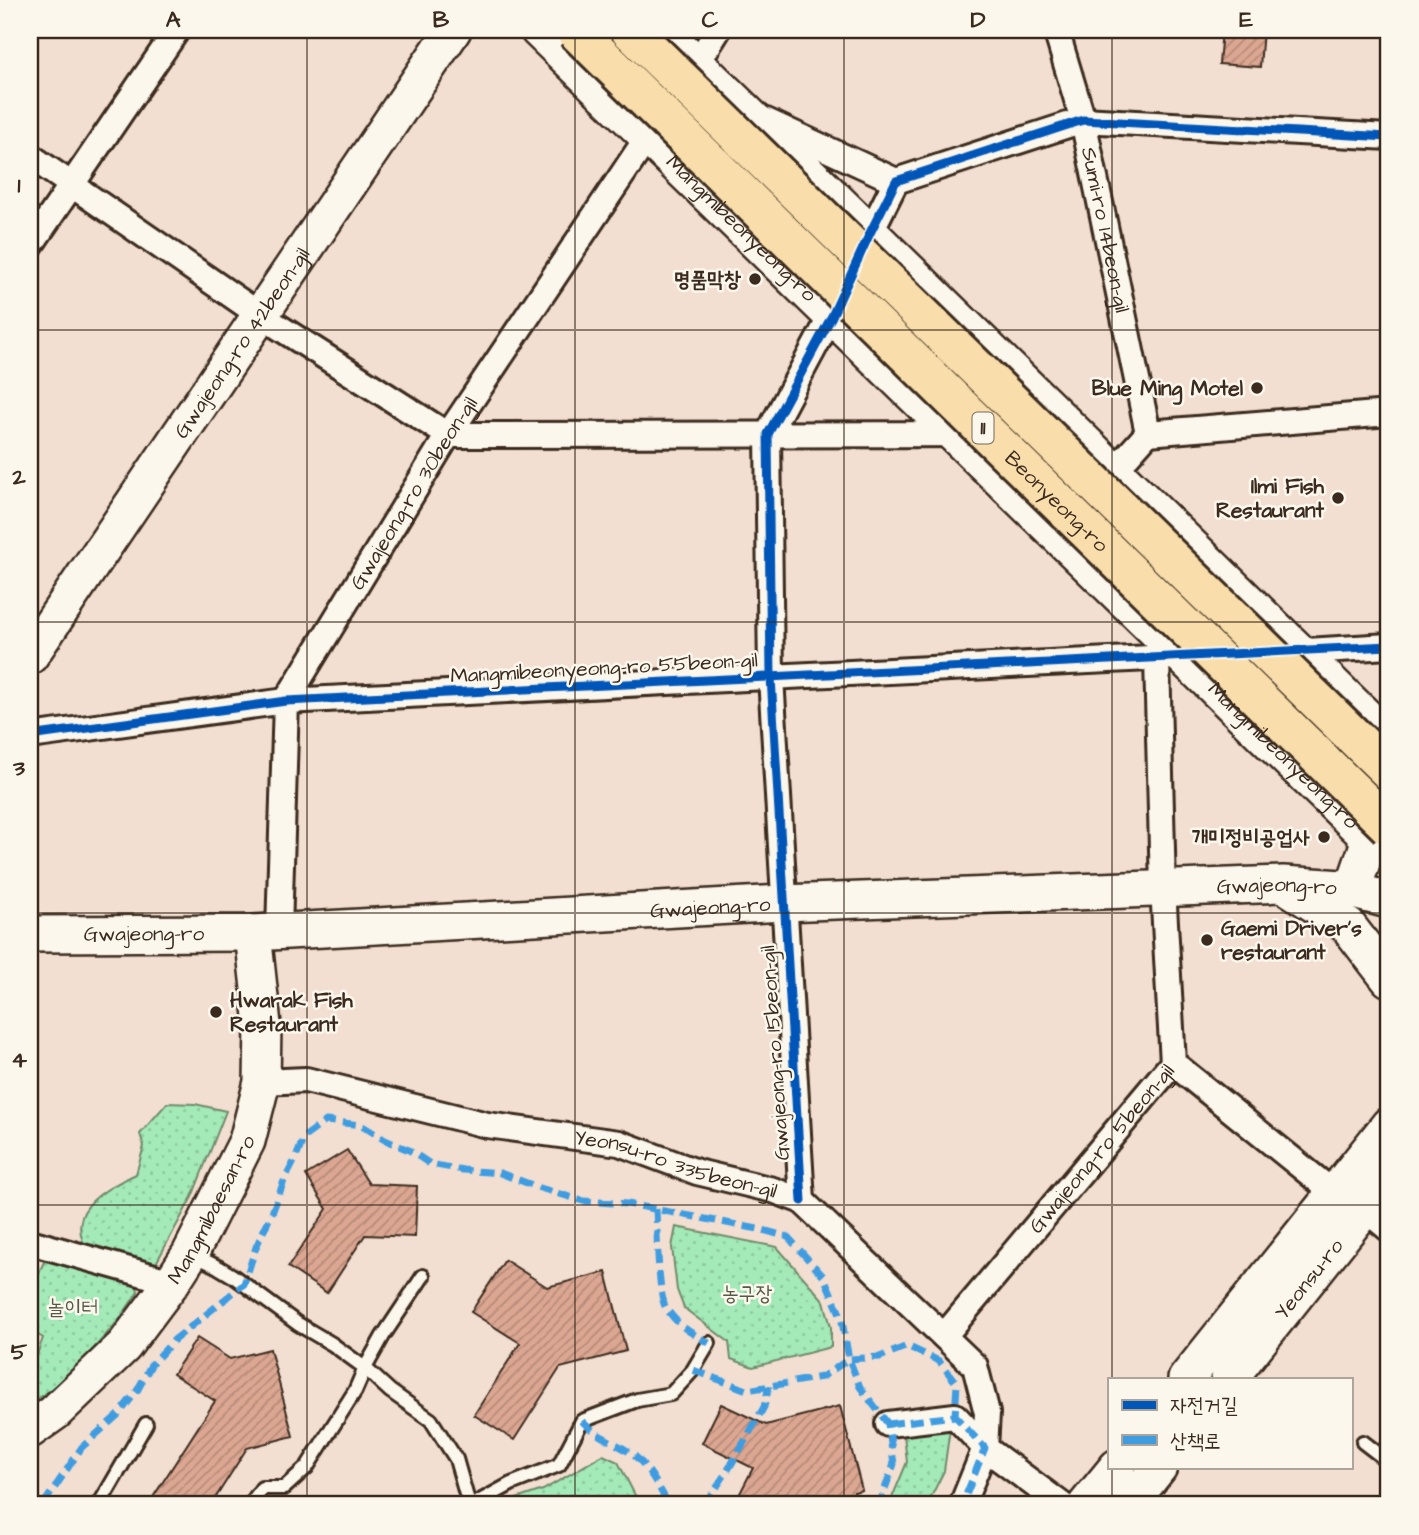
<svg xmlns="http://www.w3.org/2000/svg" width="1419" height="1535" viewBox="0 0 1419 1535" font-family="'Architects Daughter','Poor Story',sans-serif">
<style>
.park{fill:url(#park-dots);stroke:#6f8a6b;stroke-width:2}
.building{fill:url(#building-hatch);stroke:#3b2a1e;stroke-width:2}
.lines{fill:none;stroke-linecap:round;stroke-linejoin:round}
.lane-casing{stroke:#3b2a1e;stroke-width:18}
.street-casing{stroke:#3b2a1e;stroke-width:30}
.secondary-casing{stroke:#3b2a1e;stroke-width:40}
.lane{stroke:#fbf7ec;stroke-width:12}
.street{stroke:#fbf7ec;stroke-width:24}
.secondary{stroke:#fbf7ec;stroke-width:35}
.highway-bridge-casing{stroke:#3b2a1e;stroke-width:44;stroke-linecap:butt}
.highway-bridge{stroke:#f9deab;stroke-width:38}
.quiet{stroke:#3f9ce0;stroke-width:7;stroke-dasharray:14 7;stroke-linecap:butt}
.cycleway-casing{stroke:#fbf7ec;stroke-width:13}
.cycleway{stroke:#0057b8;stroke-width:9}
.grid{fill:none;stroke:#3b2a1e;stroke-width:2;stroke-opacity:0.55}
.poi-dot{fill:#3b2a1e;stroke:#fbf7ec;stroke-width:2.5}
.labels{text-anchor:middle;dominant-baseline:central;stroke-width:5;stroke-linejoin:round;paint-order:stroke}
.shield{fill:#fbf7ec;stroke:#75685c;stroke-width:2}
.shield-label{font-size:19px;font-weight:bold;fill:#3b2a1e}
.street-label{font-size:21px;fill:#3b2a1e;stroke:#fbf7ec}
.poi-label{font-size:21px;font-weight:bold;fill:#3b2a1e;stroke:#fbf7ec;text-anchor:end}
.park-label{font-size:21px;fill:#555a44;stroke:#fbf7ec}
.neatline{fill:none;stroke:#3b2a1e;stroke-width:2.5}
.grid-label{font-size:23px;text-anchor:middle;font-weight:bold;fill:#3b2a1e}
</style>
<defs>
<pattern id="park-dots" width="8" height="8" patternUnits="userSpaceOnUse" patternTransform="scale(1.75)"><rect width="8" height="8" fill="#a3eab8"/><path d="M2 2h.1M6 6h.1" fill="none" stroke="#8dc99e" stroke-width="1.8" stroke-linecap="round"/></pattern>
<pattern id="building-hatch" width="6" height="6" patternUnits="userSpaceOnUse" patternTransform="scale(1.75)"><rect width="6" height="6" fill="#dca792"/><path d="M-1 1l2-2M0 6l6-6M5 7l2-2" fill="none" stroke="#b48877"/></pattern>
</defs>
<rect width="100%" height="100%" fill="#f2dfd1"/>
<filter id="ink" filterUnits="userSpaceOnUse"><feTurbulence type="fractalNoise" baseFrequency=".0143" numOctaves="2"/><feDisplacementMap in="SourceGraphic" scale="14" xChannelSelector="R" yChannelSelector="G"/><feConvolveMatrix kernelMatrix="1 2 1 2 8 2 1 2 1" color-interpolation-filters="sRGB"/></filter>
<g filter="url(#ink)">
<!-- park -->
<g class="park">
<path d="M167,1103L195,1104L226,1111L192,1197L155,1265L85,1246C66,1208 107,1188 136,1174L144,1146L140,1134Z"/>
<polygon points="676,1227 777,1247 824,1301 831,1327 831,1347 753,1367 731,1359 729,1342 684,1308 677,1290 672,1247"/>
<polygon points="47,1254 136,1279 138,1292 118,1321 73,1372 30,1405 30,1374 43,1338 30,1330 30,1296"/>
<polygon points="950,1428 944,1471 927,1505 889,1505 907,1462 904,1435"/>
<polygon points="603,1455 618,1462 638,1501 630,1505 498,1505 543,1490"/>
</g>
<!-- building -->
<g class="building">
<polygon points="1222,30 1263,30 1260,67 1219,64"/>
<polygon points="347,1150 369,1184 417,1186 415,1237 365,1235 327,1293 288,1267 327,1209 306,1175"/>
<polygon points="505,1260 547,1287 606,1272 626,1351 560,1368 514,1440 474,1415 520,1343 471,1312"/>
<polygon points="197,1338 230,1359 270,1349 293,1436 247,1448 211,1505 148,1505 215,1401 173,1374"/>
<polygon points="721,1404 766,1425 840,1406 862,1490 854,1492 857,1501 841,1505 734,1505 753,1468 702,1443"/>
</g>
<g class="lines">
<!-- lane casing -->
<g class="lane-casing">
<g id="lane">
<polyline points="194,1255 218,1267 233,1276 298,1324 332,1344 365,1368 390,1391 431,1420 456,1459 469,1505"/>
<polyline points="1363,1442 1389,1462"/>
<polyline points="99,1505 146,1424"/>
<polyline points="250,1505 262,1488 284,1488 307,1467 355,1391 365,1368 383,1336 423,1276"/>
<polyline points="473,1505 511,1484 559,1465 582,1421 637,1400 671,1394 693,1370 709,1343"/>
</g>
</g>
<!-- street casing -->
<g class="street-casing">
<g id="street">
<path id="s1" d="M1056,30L1083,120L1148,433"/>
<polyline points="689,76 718,30"/>
<polyline points="764,120 896,181"/>
<polyline points="30,156 260,315 448,435 1050,434"/>
<polyline points="864,245 896,181 1083,120 1389,137"/>
<polyline points="30,246 177,30"/>
<polyline points="1148,433 1389,413"/>
<polyline points="1114,471 1148,433"/>
<polyline points="1290,652 1389,646"/>
<polyline points="30,736 286,701 1191,656"/>
<path id="s2" d="M279,931L286,701L448,435L657,123"/>
<polyline points="1173,1063 1335,1194"/>
<path id="s3" d="M262,1082L306,1080L487,1125L619,1143L697,1172L773,1190L802,1201L975,1366L987,1413L985,1448L1062,1505"/>
<polyline points="802,1201 771,677 768,434 838,303"/>
<polyline points="1365,1209 1389,1229"/>
<polyline points="30,1242 172,1282"/>
<path id="s4" d="M944,1336L1173,1063L1163,888L1157,659L1160,642"/>
<polyline points="888,1424 955,1416 985,1448 962,1505"/>
</g>
</g>
<!-- secondary casing -->
<g class="secondary-casing">
<g id="secondary">
<path id="s5" d="M538,30L1370,839L1358,874"/>
<polyline points="662,30 1389,739"/>
<path id="s6" d="M30,656L453,30"/>
<polyline points="1286,886 1348,926 1389,979"/>
<path id="s7" d="M30,934L253,933L783,903L1283,884L1342,888L1389,900"/>
<polyline points="1186,1379 1389,1125"/>
<path id="s8" d="M1229,1379L1389,1178"/>
<path id="s9" d="M30,1430L54,1413L124,1346L172,1282L190,1254L247,1141L262,1082L263,1025L253,933"/>
<polyline points="1086,1505 1117,1467"/>
<polyline points="1129,1505 1159,1467"/>
</g>
</g>
<!-- lane -->
<use href="#lane" class="lane"/>
<!-- street -->
<use href="#street" class="street"/>
<!-- secondary -->
<use href="#secondary" class="secondary"/>
<!-- highway-bridge casing -->
<g class="highway-bridge-casing">
<g id="highway-bridge">
<path id="s10" d="M575,30L1389,826"/>
<polyline points="630,30 1389,771"/>
</g>
</g>
<!-- highway-bridge -->
<use href="#highway-bridge" class="highway-bridge"/>
<!-- quiet -->
<g class="quiet">
<path d="M656,1209C657,1227 658,1297 666,1308C678,1326 691,1333 709,1343"/>
<polyline points="693,1370 747,1390 822,1377 849,1359 880,1357 907,1346 939,1361 957,1384 955,1416"/>
<path d="M582,1421C597,1438 620,1443 637,1458C649,1469 657,1484 665,1498"/>
<polyline points="888,1424 955,1416 985,1448 962,1505"/>
<polyline points="43,1505 82,1447 118,1415 137,1391 151,1365 174,1340 244,1284 256,1247 272,1213 284,1181 296,1158 304,1137 326,1121 361,1125 385,1140 409,1150 430,1164 463,1170 500,1173 540,1188 583,1201 628,1204 763,1230 788,1237 824,1277 841,1316 849,1359 860,1387 888,1424 894,1464 879,1505"/>
<polyline points="649,1505 665,1498 671,1505"/>
<polyline points="705,1505 731,1465 764,1407 769,1386"/>
</g>
<!-- cycleway casing -->
<g class="cycleway-casing">
<g id="cycleway">
<polyline points="30,736 286,701 1389,646"/>
<polyline points="802,1201 771,677 768,434 832,316 870,233 896,181 1083,120 1389,137"/>
</g>
</g>
<!-- cycleway -->
<use href="#cycleway" class="cycleway"/>
</g>
</g>
<!-- grid -->
<path class="grid" d="M307,30V1505M575,30V1505M844,30V1505M1112,30V1379M30,330H1389M30,622H1389M30,913H1389M30,1205H1389M1112,1467V1505"/>
<!-- markers -->
<g class="poi-dot">
<circle cx="755" cy="279" r="7"/>
<circle cx="1257" cy="388" r="7"/>
<circle cx="1338" cy="498" r="7"/>
<circle cx="1324" cy="837" r="7"/>
<circle cx="1207" cy="940" r="7"/>
<circle cx="216" cy="1012" r="7"/>
</g>
<g class="labels">
<!-- shield labels -->
<rect class="shield" x="972.5" y="412.5" width="21" height="31" rx="5"/>
<g class="shield-label">
<text x="983" y="428">11</text>
</g>
<!-- street labels -->
<g class="street-label">
<text stroke="none"><textPath href="#s5" startOffset="284">Mangmibeonyeong-ro</textPath></text>
<text stroke="none"><textPath href="#s1" startOffset="206">Sumi-ro 14beon-gil</textPath></text>
<text stroke="none"><textPath href="#s6" startOffset="378">Gwajeong-ro 42beon-gil</textPath></text>
<text stroke="none"><textPath href="#s2" startOffset="474">Gwajeong-ro 30beon-gil</textPath></text>
<text stroke="none"><textPath href="#s10" startOffset="674">Beonyeong-ro</textPath></text>
<text transform="translate(604 668) rotate(-3)">Mangmibeonyeong-ro 55beon-gil</text>
<text stroke="none"><textPath href="#s5" startOffset="1040">Mangmibeonyeong-ro</textPath></text>
<text stroke="none"><textPath href="#s7" startOffset="1248">Gwajeong-ro</textPath></text>
<text stroke="none"><textPath href="#s7" startOffset="681">Gwajeong-ro</textPath></text>
<text stroke="none"><textPath href="#s7" startOffset="114">Gwajeong-ro</textPath></text>
<text transform="translate(775 1053) rotate(-94)">Gwajeong-ro 15beon-gil</text>
<text stroke="none"><textPath href="#s4" startOffset="245">Gwajeong-ro 5beon-gil</textPath></text>
<text stroke="none"><textPath href="#s3" startOffset="424">Yeonsu-ro 335beon-gil</textPath></text>
<text stroke="none"><textPath href="#s9" startOffset="289">Mangmibaesan-ro</textPath></text>
<text stroke="none"><textPath href="#s8" startOffset="128">Yeonsu-ro</textPath></text>
</g>
<!-- poi labels -->
<g class="poi-label">
<text x="741" y="279">명품막창</text>
<text x="1243" y="388">Blue Ming Motel</text>
<text x="1324" y="486">Ilmi Fish<tspan x="1324" dy="24">Restaurant</tspan></text>
<text x="1310" y="837">개미정비공업사</text>
<text x="1221" y="928" text-anchor="start">Gaemi Driver's<tspan x="1221" dy="24">restaurant</tspan></text>
<text x="230" y="1000" text-anchor="start">Hwarak Fish<tspan x="230" dy="24">Restaurant</tspan></text>
</g>
<!-- park labels -->
<g class="park-label">
<text x="747" y="1293">농구장</text>
<text x="73" y="1307">놀이터</text>
</g>
</g>
<!-- margin -->
<rect width="1419" height="1535" fill="none" stroke="#fbf7ec" stroke-width="77"/>
<!-- legend -->
<rect x="1108" y="1378" width="245" height="91" fill="#fbf7ec" stroke="#aea59a" stroke-width="2"/>
<rect x="1122" y="1400" width="35" height="10" fill="#0057b8" stroke="#aea59a" stroke-width="2"/>
<text x="1170" y="1412" font-size="21" fill="#3b2a1e">자전거길</text>
<rect x="1122" y="1435" width="35" height="10" fill="#3f9ce0" stroke="#aea59a" stroke-width="2"/>
<text x="1170" y="1448" font-size="21" fill="#3b2a1e">산책로</text>
<rect x="38" y="38" width="1342" height="1458" class="neatline"/>
<g class="grid-label">
<text x="173" y="27">A</text>
<text x="441" y="27">B</text>
<text x="710" y="27">C</text>
<text x="978" y="27">D</text>
<text x="1246" y="27">E</text>
<text x="19" y="192">1</text>
<text x="19" y="484">2</text>
<text x="19" y="775">3</text>
<text x="19" y="1067">4</text>
<text x="19" y="1359">5</text>
</g>
</svg>
